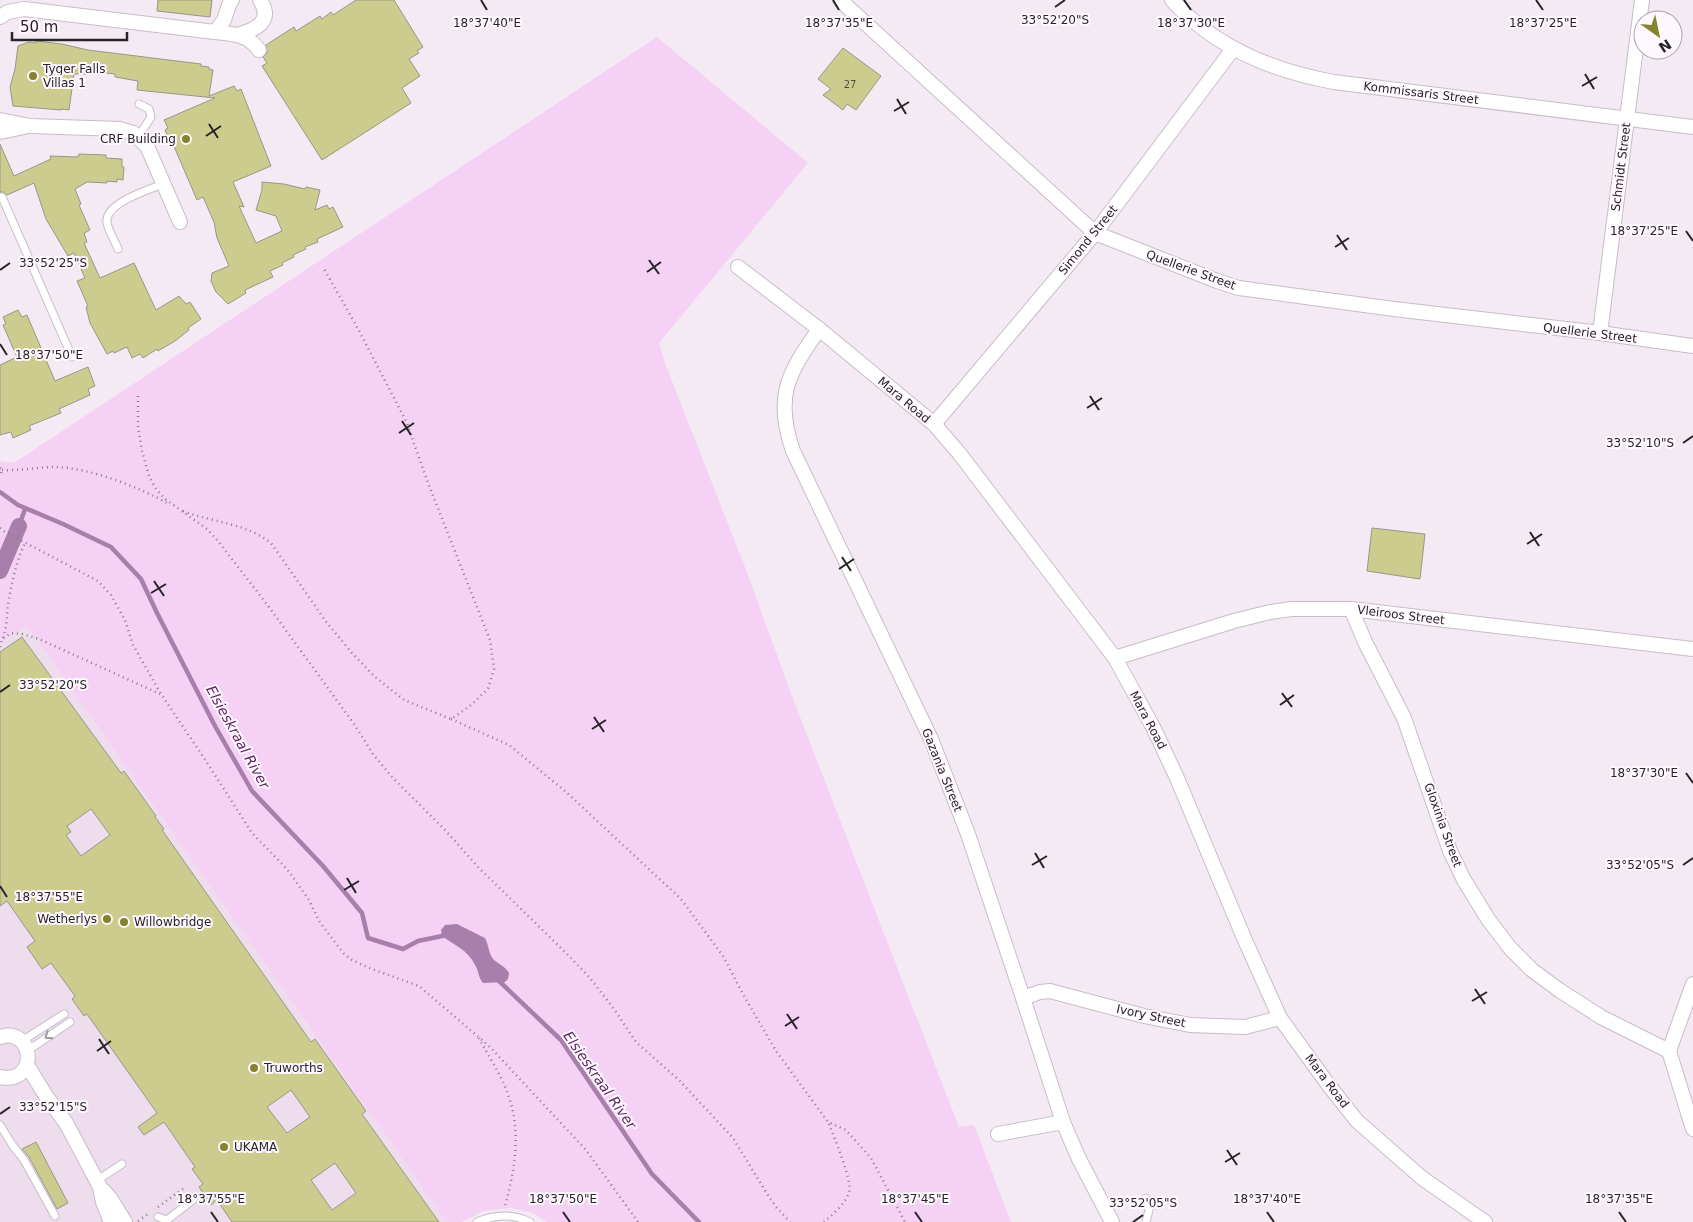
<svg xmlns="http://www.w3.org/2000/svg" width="1693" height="1222" viewBox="0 0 1693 1222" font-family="'DejaVu Sans',sans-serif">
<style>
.built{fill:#eddded}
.green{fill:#f5d1f6}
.water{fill:#a87eaa}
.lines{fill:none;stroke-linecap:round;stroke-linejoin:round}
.stream{stroke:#a87eaa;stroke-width:4.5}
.canal{stroke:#a87eaa;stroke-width:16}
.building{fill:#cccc8e;stroke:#97978b;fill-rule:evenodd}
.service-casing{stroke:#c7bdc7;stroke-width:9}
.minor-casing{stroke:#c7bdc7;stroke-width:16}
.path{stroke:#857e85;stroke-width:2.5;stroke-dasharray:1 4;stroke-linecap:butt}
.service{stroke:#fff;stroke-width:7}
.minor{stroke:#fff;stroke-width:14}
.oneway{stroke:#9e9c9e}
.ticks{fill:none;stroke:#272428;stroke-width:2}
.poi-dot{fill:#85832c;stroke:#fff9ff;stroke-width:2}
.labels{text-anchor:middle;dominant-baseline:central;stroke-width:4;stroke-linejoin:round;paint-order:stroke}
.number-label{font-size:10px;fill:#504e42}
.poi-label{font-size:12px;fill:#272428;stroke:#fff9ff;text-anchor:start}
.street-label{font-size:12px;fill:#272428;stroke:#fff9ff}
.water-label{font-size:14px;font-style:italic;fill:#5d2861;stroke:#fff9ff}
.ticks-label{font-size:12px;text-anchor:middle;fill:#272428;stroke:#fff9ff;stroke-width:4;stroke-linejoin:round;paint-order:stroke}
</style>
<rect width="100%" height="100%" fill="#f4eaf4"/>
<!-- built -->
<polygon class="built" points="27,626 447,1222 0,1222 0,644"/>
<!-- green -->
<polygon class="green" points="657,37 808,163 659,343 665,363 748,575 790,691 959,1127 974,1125 1011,1222 547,1222 533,1213 511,1208 483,1211 462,1222 447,1222 27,626 0,644 0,461 14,463"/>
<!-- water -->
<path class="water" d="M457,924L485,938C489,945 488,952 493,959C498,964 505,966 509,973L508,979L505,982L483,983C478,977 479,971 475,965C468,950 454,945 442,936L441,930L445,925Z"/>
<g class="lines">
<!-- stream -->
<g class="stream">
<polyline points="0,492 18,505 63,524 111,547 141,579 157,613 215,726 252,791 323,866 362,913 368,938 403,949 418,941 447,935"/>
<polyline points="19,526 25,509"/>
<polyline points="498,980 561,1040 652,1174 699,1222"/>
</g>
<!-- canal -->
<polyline class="canal" points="0,571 19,526"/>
</g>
<!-- building -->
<g class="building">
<polygon points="158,0 212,0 210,17 157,11"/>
<polygon points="356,0 394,0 423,47 417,51 419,53 409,59 420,76 402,88 411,103 322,160 262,66 267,63 263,57 267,53 266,45 294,27 296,31 320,16 322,19 331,12 333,15"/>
<polygon points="36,41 62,44 88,50 201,64 201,66 209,67 209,69 213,70 209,96 234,86 237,91 241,89 271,166 233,182 244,207 239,206 256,243 282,231 276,216 256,210 262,190 262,182 284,184 305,189 306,187 320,190 315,210 327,205 329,209 333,207 343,227 317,239 318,242 305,247 306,249 293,255 294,257 282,263 283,265 270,271 273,277 245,290 246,293 228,304 216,292 211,281 212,273 229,266 217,238 214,222 203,197 197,200 173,144 171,144 165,130 168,128 164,120 215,98 137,90 138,81 115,77 115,74 90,71 90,74 74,74 69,110 61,109 61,110 13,106 10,87 15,69 18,46 29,42 36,43"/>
<polygon points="843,48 881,76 856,110 847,104 843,110 823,95 831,89 818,79"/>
<polygon points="0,144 14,176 51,159 50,156 78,157 79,154 106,155 106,158 122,159 122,167 124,167 123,180 117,179 117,182 107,181 107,183 87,182 75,189 81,204 79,205 90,230 84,233 87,242 84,243 100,278 134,263 156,310 179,296 186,304 190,302 201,319 188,328 189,330 175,341 158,351 157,349 143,358 140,354 132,358 127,347 114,353 113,351 107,354 90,323 86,307 88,306 77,281 85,278 74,253 68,256 46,219 34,183 7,195 3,192 0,192"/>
<polygon points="18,310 22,317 27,315 55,381 88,367 95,386 88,389 90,395 59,409 61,413 29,426 31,430 13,438 11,432 0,435 0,365 17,357 3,325 6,324 3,317"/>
<polygon points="1372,528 1425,534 1420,579 1367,571"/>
<path d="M22,637L121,773L124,771L156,816L155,817L164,829L162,830L311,1042L315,1039L366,1111L362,1114L439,1222H232L217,1200L211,1205L199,1187L203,1184L192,1169L195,1167L164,1122L144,1135L138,1127L157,1113L87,1014L84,1016L72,999L75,996L51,963L42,969L27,947L35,941L7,901L0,906V652ZM91,809L110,835L81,856L66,835L71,832L67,826ZM291,1090L310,1117L287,1133L267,1107ZM335,1163L356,1193L332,1210L311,1180Z"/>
<polygon points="36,1142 68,1203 57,1209 29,1157 22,1149"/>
</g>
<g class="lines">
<!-- service casing -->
<g class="service-casing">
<g id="service">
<polyline points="138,137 151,117 149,109 139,104"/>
<polyline points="2,197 72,357"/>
<path d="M118,249C115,241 109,232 107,223C104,203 148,190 163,184"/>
<polyline points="22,1041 64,1014"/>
<polyline points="27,1051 70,1022"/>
<polyline points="0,1125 13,1146 24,1160 55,1216"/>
<polyline points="96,1181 122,1164"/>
<polyline points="158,1217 167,1220 193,1200"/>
<path d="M477,1222C495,1214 513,1214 530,1222"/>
<polyline points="1146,1222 1149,1210 1146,1198"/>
</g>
</g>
<!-- minor casing -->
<g class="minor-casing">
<g id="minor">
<polyline points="840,0 1095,233 1217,281 1239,288 1394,309 1600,333 1693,346"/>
<path d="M1172,0C1214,47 1273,71 1334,82L1693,127"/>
<path d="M0,17L8,12L24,9L215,32C232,34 248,34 259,50"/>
<polyline points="215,32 224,20 229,5 232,0"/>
<path d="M237,35C255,30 274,22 260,0"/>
<polyline points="0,120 30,126 120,129 133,133 147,146 180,222"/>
<polyline points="0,132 24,127"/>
<polyline points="738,267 819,329 934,424 959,453 1115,658 1153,727 1177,778 1244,938 1280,1018 1330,1087 1357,1121 1422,1178 1485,1222"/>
<path d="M819,329C788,374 774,396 793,451L931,739L968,834L1023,998L1063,1122L1079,1159L1112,1222"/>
<polyline points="1600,333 1642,0"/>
<polyline points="934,424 1095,233 1233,49"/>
<polyline points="1351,609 1365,642 1404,718 1450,851 1464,880 1488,919 1510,948 1532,970 1559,990 1601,1017 1669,1051 1693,1129"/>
<polyline points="1115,658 1234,621 1270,612 1291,609 1351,609 1693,649"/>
<polyline points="1023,998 1040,992 1050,991 1144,1016 1190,1025 1245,1027 1280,1018"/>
<path d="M0,1037C35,1026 39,1085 0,1077"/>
<polyline points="1669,1051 1693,984"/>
<polyline points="27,1065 46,1096 66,1123 100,1187 103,1202 111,1222"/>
<polyline points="998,1134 1063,1122"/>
<polyline points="104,1191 110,1198 125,1222"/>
</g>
</g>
<!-- path -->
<g class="path">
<polyline points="138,396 138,427 142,451 149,476 156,489 165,499 207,529 218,541 269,607 354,724 373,754 391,776 446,831 479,868 567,954 590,978 614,1009 636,1042 679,1080 733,1138 766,1192 776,1207 790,1222"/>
<polyline points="0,468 2,470 0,476"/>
<path d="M2,470C20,471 38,467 56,467C90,468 139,487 169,504"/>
<path d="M183,511C214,523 243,522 271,543L327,623L352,653L374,676L404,700L451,719L470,706L488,689L494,669L490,640L428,483L406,421L356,325L324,269"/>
<polyline points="0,528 5,532 98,581 111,595 125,620 133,645 161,694 202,755 252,833 287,869 309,900 319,921 343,953 352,960 369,968 419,986 490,1047 586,1150 638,1222"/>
<path d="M3,638C8,624 6,613 9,599C12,581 17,560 25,543"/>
<polyline points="0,647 2,639 11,633 22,634 39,639 160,694"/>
<polyline points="451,719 509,745 565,791 681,899 723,956 744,996 776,1051 828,1122 846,1130 871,1158 905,1222"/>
<path d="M479,1038C489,1057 502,1076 509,1097C521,1133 515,1170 505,1206"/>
<polyline points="158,1207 184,1188"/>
<polyline points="138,1221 148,1214"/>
<path d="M824,1222C833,1214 845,1204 849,1192C853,1182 833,1134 828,1122"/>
</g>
<!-- service -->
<use href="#service" class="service"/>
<!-- minor -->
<use href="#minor" class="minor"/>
</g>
<!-- one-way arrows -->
<defs><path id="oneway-chevron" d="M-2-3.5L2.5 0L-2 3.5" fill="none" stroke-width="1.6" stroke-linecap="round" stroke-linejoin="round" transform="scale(1.25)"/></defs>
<use class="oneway" href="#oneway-chevron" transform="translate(48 1036) rotate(146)"/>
<!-- ticks -->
<path class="ticks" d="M481,0L487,10M833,0L839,10M1184,0L1191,10M1536,0L1543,10M1055,7L1065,0M1585,74L1594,89M1582,86L1597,77M897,99L906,114M894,111L909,102M209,124L218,138M206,136L221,126M1686,231L1693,241M1337,235L1347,250M1335,247L1349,238M649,260L659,274M0,270L10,263M647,272L661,262M0,344L7,355M1090,396L1099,410M1087,408L1102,398M402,421L411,435M399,433L414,423M1683,443L1693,436M1530,532L1539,546M1527,544L1542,534M842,557L851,571M839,569L854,559M154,581L164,596M151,593L166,584M0,692L10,685M1282,693L1292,707M1280,705L1294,695M594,717L604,732M592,729L606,720M1686,773L1693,783M1035,853L1044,868M1032,865L1047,856M1683,865L1693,858M347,878L356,893M0,886L7,897M344,890L359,881M1475,989L1485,1004M1472,1001L1487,992M787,1014L797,1029M785,1026L799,1017M99,1039L109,1054M97,1051L111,1041M0,1114L10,1107M1227,1150L1237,1165M1225,1162L1240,1153M211,1212L218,1222M563,1212L570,1222M915,1212L922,1222M1267,1212L1274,1222M1619,1212L1626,1222M1133,1222L1143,1215"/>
<!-- markers -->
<g class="poi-dot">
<circle cx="33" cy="76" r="5"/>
<circle cx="186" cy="139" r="5"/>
<circle cx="107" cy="919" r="5"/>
<circle cx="124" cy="922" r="5"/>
<circle cx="254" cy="1068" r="5"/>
<circle cx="224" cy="1147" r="5"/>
</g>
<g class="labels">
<!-- number labels -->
<g class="number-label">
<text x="850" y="84">27</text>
</g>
<!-- poi labels -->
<g class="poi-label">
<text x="43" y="69">Tyger Falls<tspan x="43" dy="14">Villas 1</tspan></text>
<text x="176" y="139" text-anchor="end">CRF Building</text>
<text x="97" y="919" text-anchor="end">Wetherlys</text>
<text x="134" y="922">Willowbridge</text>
<text x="264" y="1068">Truworths</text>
<text x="234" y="1147">UKAMA</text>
</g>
<!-- street labels -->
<g class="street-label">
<text transform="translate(1421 93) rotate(7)">Kommissaris Street</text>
<text transform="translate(1621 167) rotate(-83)">Schmidt Street</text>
<text transform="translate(1088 240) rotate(-51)">Simond Street</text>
<text transform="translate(1191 270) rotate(20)">Quellerie Street</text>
<text transform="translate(1590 333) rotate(7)">Quellerie Street</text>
<text transform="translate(904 400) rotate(40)">Mara Road</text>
<text transform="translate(1401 615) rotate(7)">Vleiroos Street</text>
<text transform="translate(1148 720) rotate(62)">Mara Road</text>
<text transform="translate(942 770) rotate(68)">Gazania Street</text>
<text transform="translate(1443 825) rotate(70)">Gloxinia Street</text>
<text transform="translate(1151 1016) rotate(12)">Ivory Street</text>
<text transform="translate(1327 1081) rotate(53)">Mara Road</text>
</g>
<!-- water labels -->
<g class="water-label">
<text transform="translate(238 737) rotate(61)">Elsieskraal River</text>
<text transform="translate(600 1080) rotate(55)">Elsieskraal River</text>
</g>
</g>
<g class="ticks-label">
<text x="1055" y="24">33°52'20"S</text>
<text x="487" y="27">18°37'40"E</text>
<text x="839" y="27">18°37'35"E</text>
<text x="1191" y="27">18°37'30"E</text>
<text x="1543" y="27">18°37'25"E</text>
<text x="1644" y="235">18°37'25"E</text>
<text x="53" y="267">33°52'25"S</text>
<text x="49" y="359">18°37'50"E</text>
<text x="1640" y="447">33°52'10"S</text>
<text x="53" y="689">33°52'20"S</text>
<text x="1644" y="777">18°37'30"E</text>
<text x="1640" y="869">33°52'05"S</text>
<text x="49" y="901">18°37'55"E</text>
<text x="53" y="1111">33°52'15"S</text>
<text x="211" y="1203">18°37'55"E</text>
<text x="563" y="1203">18°37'50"E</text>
<text x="915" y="1203">18°37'45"E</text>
<text x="1267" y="1203">18°37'40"E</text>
<text x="1619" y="1203">18°37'35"E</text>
<text x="1143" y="1207">33°52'05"S</text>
</g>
<!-- north arrow -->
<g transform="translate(1658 35) rotate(147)"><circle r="24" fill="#fff9ff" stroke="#a9a4a9"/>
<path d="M0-4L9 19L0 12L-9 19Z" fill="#85832c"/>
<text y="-8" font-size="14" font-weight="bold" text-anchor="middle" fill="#272428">N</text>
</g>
<!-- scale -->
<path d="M12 32v8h115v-8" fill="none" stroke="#272428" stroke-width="2.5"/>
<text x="20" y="32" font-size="15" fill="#272428" stroke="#fff9ff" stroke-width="4" paint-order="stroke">50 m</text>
</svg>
